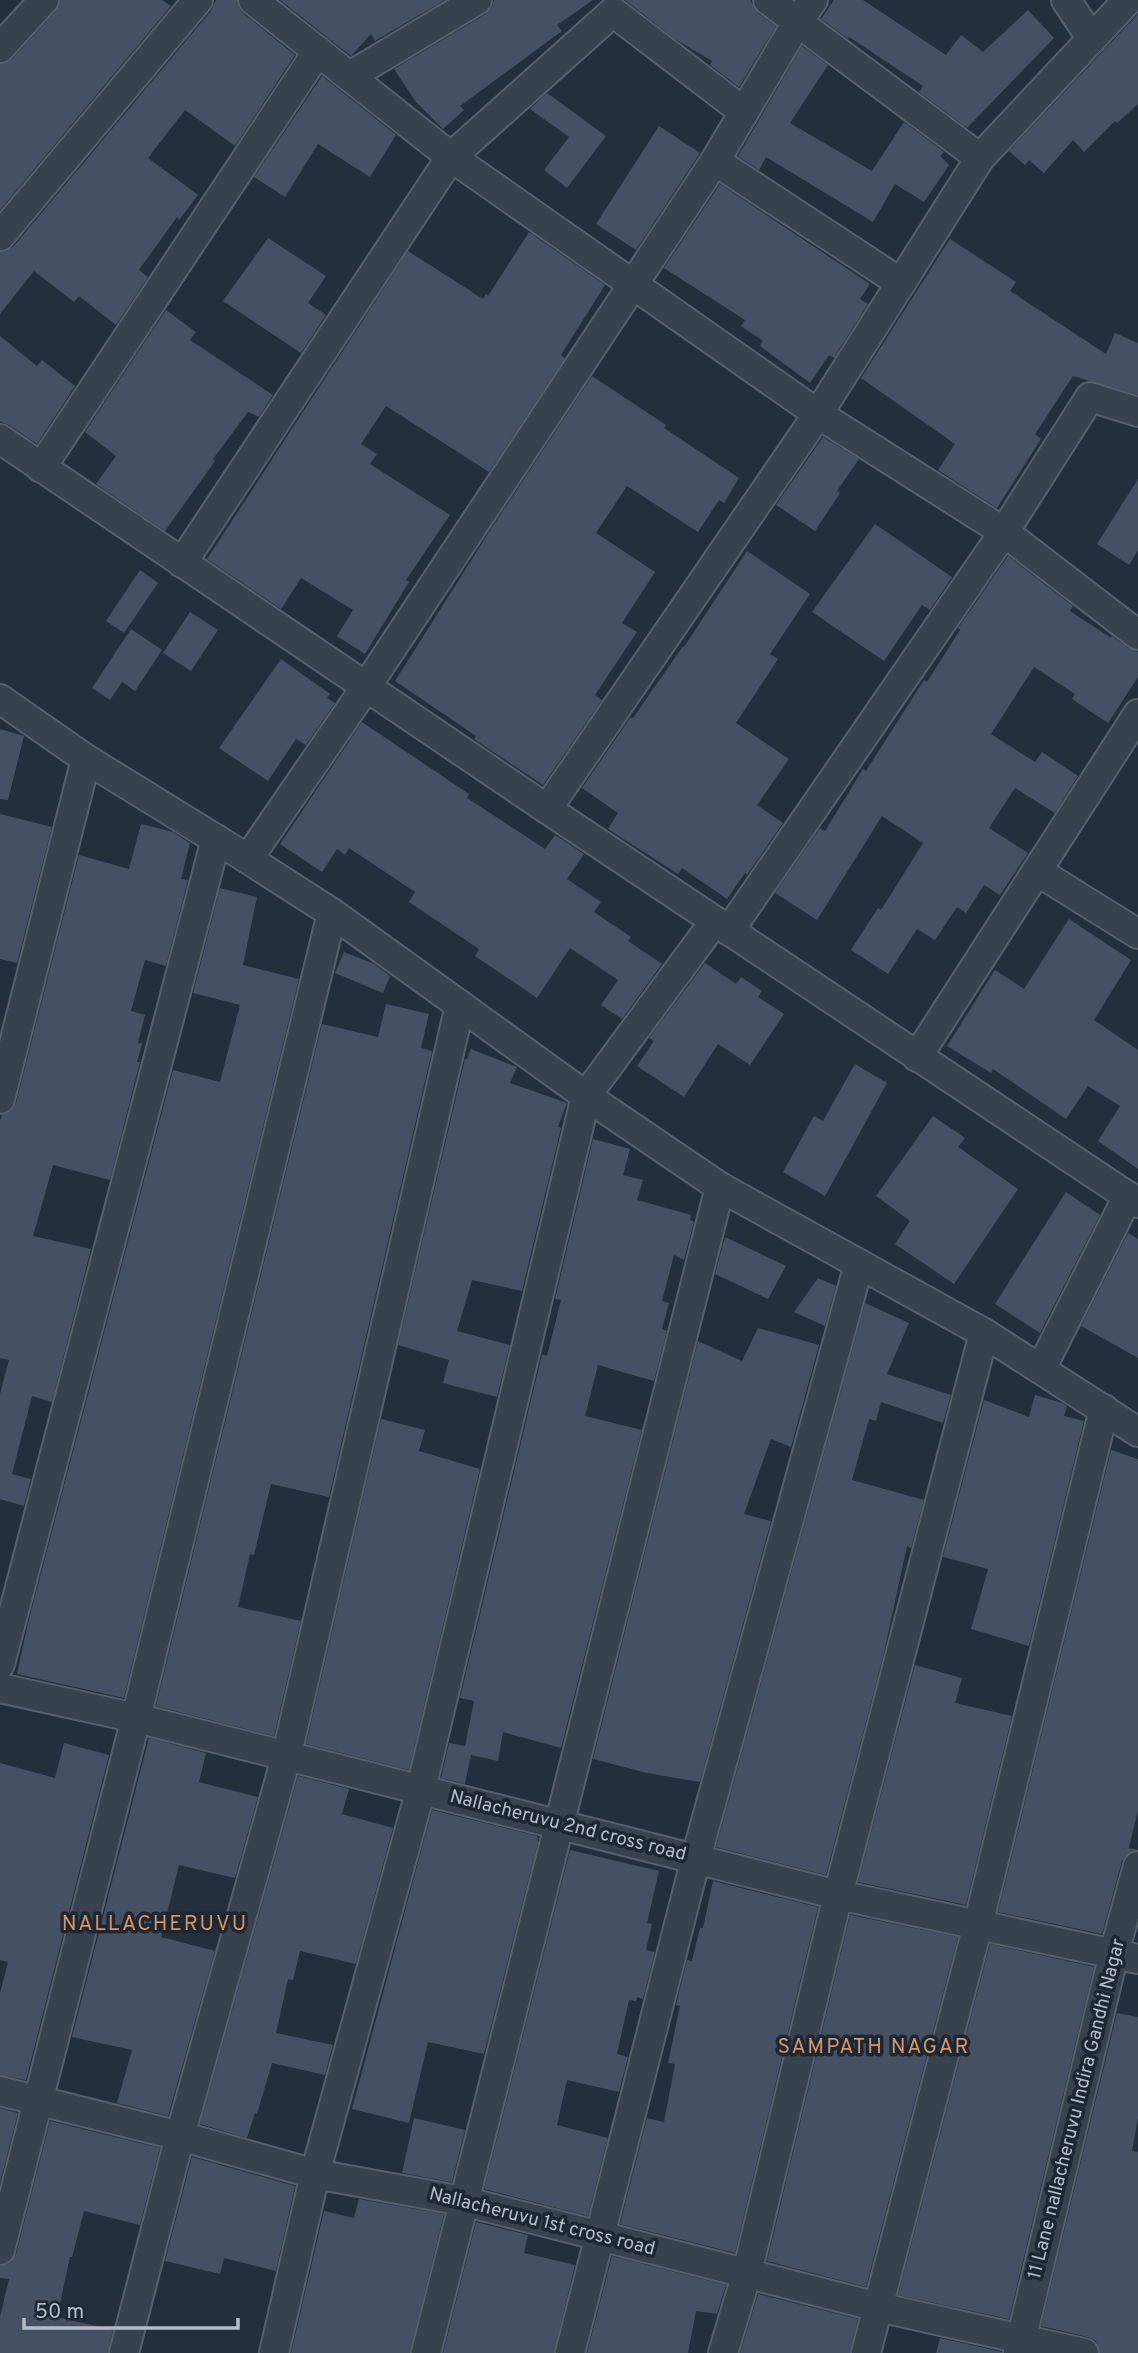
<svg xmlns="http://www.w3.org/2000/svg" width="1138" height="2353" viewBox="0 0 1138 2353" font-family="Overpass,sans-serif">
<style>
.building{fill:#455162}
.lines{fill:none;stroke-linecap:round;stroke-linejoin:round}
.minor-casing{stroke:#565f6c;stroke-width:32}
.minor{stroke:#38414e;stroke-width:28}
.labels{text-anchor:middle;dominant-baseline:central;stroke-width:7;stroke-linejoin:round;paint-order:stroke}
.street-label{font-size:19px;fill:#b4bcc9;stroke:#1d2633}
.neighbourhood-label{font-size:21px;letter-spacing:2px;fill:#d59563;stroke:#1d2633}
</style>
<rect width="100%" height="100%" fill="#242f3e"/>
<!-- building -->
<g class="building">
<polygon points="60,0 162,0 171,6 0,210 0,64 12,59 56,11"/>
<polygon points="216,0 237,0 238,7 243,13 295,55 235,146 185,110 148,158 198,195 179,220 177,217 139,270 148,277 116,325 79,296 74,302 34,271 0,314 0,252 13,247 211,11"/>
<polygon points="280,0 445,0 375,41 371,34 351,56"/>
<polygon points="494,0 593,0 557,25 562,31 460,106 464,110 443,129 416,102 394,69 486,14 492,7"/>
<polygon points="625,0 750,0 758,13 776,26 739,87 710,65 712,61 675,39"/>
<polygon points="834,0 863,0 946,55 961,35 983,52 1028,10 1054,38 967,128 919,92 923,86 849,37 848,39 821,19"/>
<polygon points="1138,14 1138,104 1117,123 1115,121 1084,152 1073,140 1044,173 1029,160 1025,165 1009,151"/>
<polygon points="802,46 828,65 790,123 872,171 904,122 944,152 940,156 949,165 924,202 895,184 873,222 766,157 759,170 738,156"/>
<polygon points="322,76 396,135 370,177 318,144 285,197 254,177"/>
<polygon points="547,93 606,136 567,188 544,170 569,137 530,109"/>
<polygon points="659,126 700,153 636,250 596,224"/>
<polygon points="720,184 870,284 860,299 868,304 834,358 829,355 810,383 760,346 763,341 741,326 745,320 664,268"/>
<polygon points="529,232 605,285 561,355 565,358 489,472 386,406 361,444 377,454 370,464 450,515 406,580 409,582 365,654 337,636 353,610 301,578 281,609 207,559 408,251 483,299 486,294 488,296"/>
<polygon points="268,238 326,276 308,303 326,315 301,353 223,301"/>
<polygon points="950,239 1016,282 1010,291 1106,354 1115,333 1138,343 1138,395 1073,376 1035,434 1041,439 997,508 938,470 955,444 861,378"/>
<polygon points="166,310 196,332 190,340 273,395 259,417 248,412 213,459 215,461 165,531 96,484 116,456 85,432"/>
<polygon points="0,336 37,366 42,360 75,386 37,444 9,425 0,422"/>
<polygon points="592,376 666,425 664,428 739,478 724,503 719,500 698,532 627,486 596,533 655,572 622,623 637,632 595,695 602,700 543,785 474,739 476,736 395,681 491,529"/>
<polygon points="823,437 859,459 837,491 840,493 815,531 776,505"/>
<polygon points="1138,479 1138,550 1129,565 1097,544"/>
<polygon points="875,524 952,577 930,610 922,605 884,661 812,612"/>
<polygon points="747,551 810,594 770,654 778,659 736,723 789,759 757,805 783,823 747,875 745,873 727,899 682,868 678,874 608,829 618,813 582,788 630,718 633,718 683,646 684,647"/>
<polygon points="1008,556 1073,606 1070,611 1111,638 1112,636 1128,648 1138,652 1138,677 1108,723 1072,699 1075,694 1034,667 991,734 1035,762 1042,752 1078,776 1055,813 1015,788 989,828 1028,853 1000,895 984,885 966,913 957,907 935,940 917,929 888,974 851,950 878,908 881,910 923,843 882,816 817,920 775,893 820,828 825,831 863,769 866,771 924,680 927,682 960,630 958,628"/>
<polygon points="140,570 158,583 124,633 106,621"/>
<polygon points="190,612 218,630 191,671 163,653"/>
<polygon points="131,629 162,650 135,691 122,682 110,700 92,688"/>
<polygon points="281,659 330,694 327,698 335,703 306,745 296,739 268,781 219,748"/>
<polygon points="362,722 469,794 467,798 545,849 555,835 584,854 567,879 601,902 594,912 631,937 628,941 662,964 622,1019 601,1005 618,980 570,948 537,998 475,956 479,949 409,902 415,892 349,848 345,855 337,849 322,872 280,844"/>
<polygon points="0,729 24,736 8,800 0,799"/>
<polygon points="0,814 52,827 17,963 0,959"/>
<polygon points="141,824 173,832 190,843 181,879 188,880 166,966 145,960 131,1011 145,1015 138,1043 142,1044 137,1062 140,1062 110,1180 53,1165 33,1236 91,1249 52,1402 32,1396 12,1474 31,1479 24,1506 0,1499 0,1394 9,1360 0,1358 0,1121 2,1115 11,1111 16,1103 79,855 129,869"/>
<polygon points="220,888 257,897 243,965 299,979 124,1698 17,1674 28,1623 173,1070 220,1082 240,1005 193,993"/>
<polygon points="1069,919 1131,960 1094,1020 1138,1050 1138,1169 1098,1141 1120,1106 1088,1086 1066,1119 993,1069 991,1073 947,1046 995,970 1024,989"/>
<polygon points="344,952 374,964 390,976 383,993 335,973"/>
<polygon points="705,963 736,984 741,977 762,991 758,997 784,1014 750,1065 718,1044 684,1097 637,1066 654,1041 649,1038"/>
<polygon points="386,1004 429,1014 421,1048 432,1051 329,1497 271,1484 254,1555 250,1554 238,1607 301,1621 274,1736 156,1706 322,1024 378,1037"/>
<polygon points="471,1049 517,1067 510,1083 567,1103 558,1127 561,1128 522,1291 472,1280 457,1331 510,1345 497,1397 443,1383 449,1360 398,1345 465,1059 467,1059"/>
<polygon points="855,1064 887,1083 825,1196 783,1172 814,1116 823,1121"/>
<polygon points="933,1116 965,1138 958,1147 1018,1189 954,1284 895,1244 910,1221 876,1196"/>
<polygon points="593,1139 630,1149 623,1175 643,1180 637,1200 691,1215 690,1220 694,1222 684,1260 674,1255 662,1301 669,1303 662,1329 667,1331 654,1381 598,1365 585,1416 642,1430 561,1748 503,1732 498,1761 471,1755 465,1784 441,1778 449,1743 465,1746 474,1701 460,1698 542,1354 547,1356 561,1300 555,1299"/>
<polygon points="1066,1192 1100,1215 1040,1333 995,1304"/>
<polygon points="1128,1233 1138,1239 1138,1358 1081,1326"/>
<polygon points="725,1237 786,1266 768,1299 715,1274"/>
<polygon points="818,1278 836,1286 825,1326 794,1312"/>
<polygon points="865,1303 909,1323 887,1374 951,1395 943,1423 881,1402 876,1421 869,1419 852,1480 924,1500 911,1548 907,1546 883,1657 826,1875 716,1847"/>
<polygon points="758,1328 819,1345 791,1447 771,1439 744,1514 771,1521 700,1782 647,1773 593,1759 698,1341 742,1361"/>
<polygon points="1035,1395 1062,1403 1067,1406 1064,1416 1084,1421 1029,1646 971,1629 988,1569 943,1557 984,1400 1029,1417"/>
<polygon points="381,1419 425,1430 419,1451 480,1469 409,1770 306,1744"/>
<polygon points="1111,1450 1138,1459 1138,1810 1129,1848 1138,1850 1127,1854 1122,1861 1102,1934 998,1912"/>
<polygon points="915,1665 962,1678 955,1703 1012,1716 966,1905 858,1882"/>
<polygon points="149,1738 206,1753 199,1782 258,1797 235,1878 179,1865 161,1937 215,1951 168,2116 117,2103 132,2050 72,2037"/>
<polygon points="64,1743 109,1755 26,2080 0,2075 0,1993 8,1962 0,1960 0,1763 55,1778"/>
<polygon points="298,1776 349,1789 342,1814 393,1828 356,1964 300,1951 293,1980 288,1979 276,2033 333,2045 325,2075 272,2063 257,2114 255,2113 247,2138 200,2124"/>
<polygon points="432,1810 537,1836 538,1843 484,2054 428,2042 409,2123 352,2109"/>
<polygon points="570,1850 659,1871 647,1923 652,1924 646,1950 655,1952 643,1999 637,1997 636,2001 629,2000 617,2054 628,2057 619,2092 567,2080 557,2125 608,2138 588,2216 484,2189"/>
<polygon points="713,1881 818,1907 735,2253 620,2224 647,2118 664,2122 675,2064 668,2063 680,2006 676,2005 687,1960 692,1961 700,1928 703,1928"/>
<polygon points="850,1915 958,1937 866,2287 767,2261"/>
<polygon points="990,1944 1094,1967 1009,2319 898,2295"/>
<polygon points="1117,2013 1138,2017 1138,2119 1132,2151 1138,2152 1138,2353 1100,2353 1096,2341 1088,2337 1041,2326"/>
<polygon points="0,2108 18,2113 0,2183"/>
<polygon points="414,2118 465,2130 452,2182 402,2173"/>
<polygon points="50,2121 160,2148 140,2225 84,2211 72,2257 70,2257 57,2317 113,2330 108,2353 0,2353 0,2317 9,2279 0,2278 0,2266 11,2262 16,2254"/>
<polygon points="192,2157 295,2186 276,2271 224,2258 220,2274 165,2261"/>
<polygon points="359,2199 444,2214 410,2353 291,2353 324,2211 354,2218"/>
<polygon points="476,2222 528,2235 524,2253 575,2265 554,2353 443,2353"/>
<polygon points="612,2256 726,2285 717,2314 696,2311 688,2353 587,2353"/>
<polygon points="758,2294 858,2319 850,2353 740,2353"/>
<polygon points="940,2338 1002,2352 1002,2353 936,2353"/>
</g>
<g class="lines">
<!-- minor casing -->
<g class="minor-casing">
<g id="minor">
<polyline points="253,0 451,157 818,414 1004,532 1138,635"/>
<polyline points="768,0 980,158"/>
<polyline points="1066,0 1092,39"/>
<polyline points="0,48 44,0"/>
<polyline points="350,76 477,0"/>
<polyline points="715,161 901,283"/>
<polyline points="0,236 198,0"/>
<polyline points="0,439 547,809 1138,1203"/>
<polyline points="41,468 318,51"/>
<polyline points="182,563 451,157 613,12 744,112"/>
<polyline points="0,699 86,759 248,859 332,913 586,1096 720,1187 984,1333 1138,1432"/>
<polyline points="547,809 818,414 980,158 1128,0"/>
<polyline points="248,859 366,687 715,161 798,21 813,0"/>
<polyline points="1037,871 1138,934"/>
<polyline points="729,931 1004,532 1090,397 1138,412"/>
<polyline points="917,1057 1138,714"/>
<polyline points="0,1099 86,759"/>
<polyline points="1041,1369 1128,1196"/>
<polyline points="0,1664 216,839"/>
<polyline points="0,1688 136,1718 838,1895 1138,1959"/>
<polyline points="0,2091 180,2136 315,2174 463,2201 878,2307 1084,2353"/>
<polyline points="0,2250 136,1718 332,913"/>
<polyline points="124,2353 180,2136 286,1758 460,1005"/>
<polyline points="274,2353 315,2174 421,1789 586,1096 715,921"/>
<polyline points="426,2353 720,1187"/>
<polyline points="570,2353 696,1858 859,1264"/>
<polyline points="723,2353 747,2273 838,1895 984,1333"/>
<polyline points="866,2353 978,1925 1104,1409"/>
<polyline points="1018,2353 1114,1953 1138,1866"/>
</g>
</g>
<!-- minor -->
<use href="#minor" class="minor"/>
</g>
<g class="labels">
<!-- street labels -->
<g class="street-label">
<text transform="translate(568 1826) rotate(14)">Nallacheruvu 2nd cross road</text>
<text transform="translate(1077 2109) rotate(-76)">11 Lane nallacheruvu Indira Gandhi Nagar</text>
<text transform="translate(542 2222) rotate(14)">Nallacheruvu 1st cross road</text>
</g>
<!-- neighbourhood labels -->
<g class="neighbourhood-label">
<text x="155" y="1924">NALLACHERUVU</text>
<text x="874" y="2047">SAMPATH NAGAR</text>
</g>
</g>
<!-- scale -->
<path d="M24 2318v10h214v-10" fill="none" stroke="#b4bcc9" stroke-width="3.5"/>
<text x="35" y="2318" font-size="21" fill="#b4bcc9" stroke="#1d2633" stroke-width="5" paint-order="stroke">50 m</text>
</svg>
